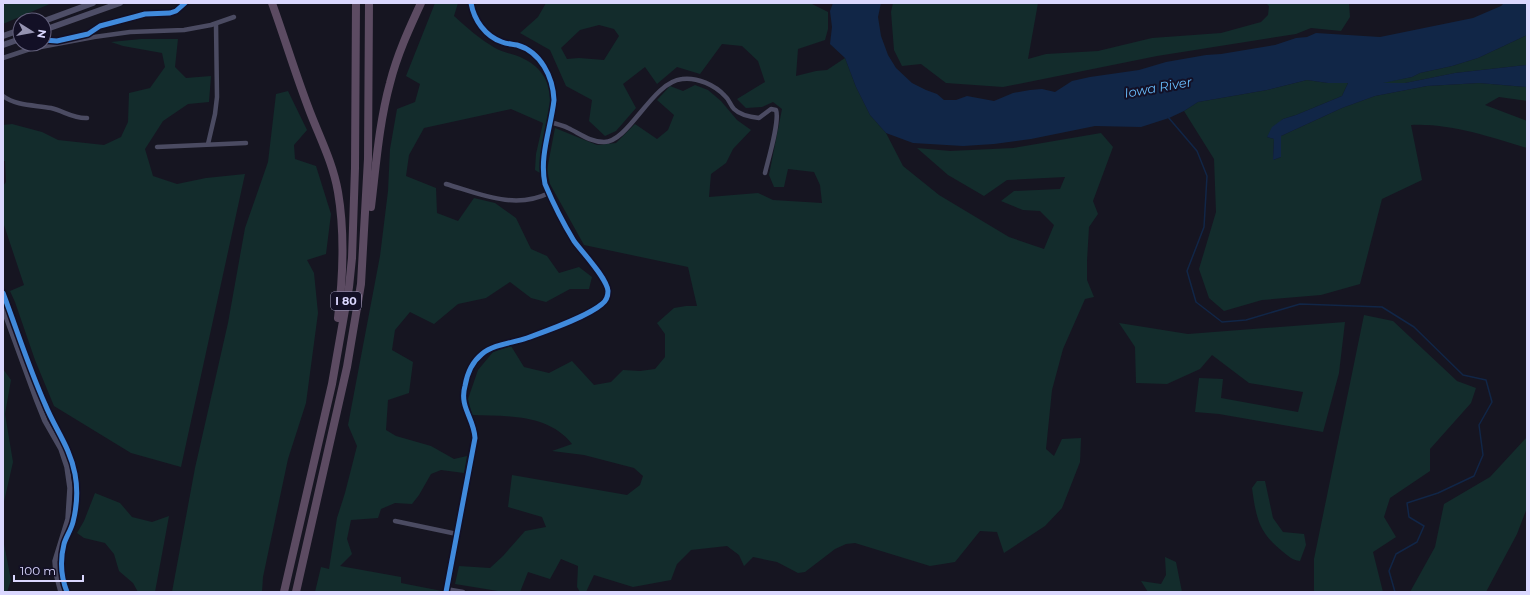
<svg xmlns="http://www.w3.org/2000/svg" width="1530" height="595" viewBox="0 0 1530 595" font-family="Montserrat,sans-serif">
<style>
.green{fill:#132c2c;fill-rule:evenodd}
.water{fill:#112647}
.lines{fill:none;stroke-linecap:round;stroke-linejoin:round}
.stream{stroke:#112647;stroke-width:1.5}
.minor{stroke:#4b4b62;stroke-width:4.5}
.tertiary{stroke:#4b4b62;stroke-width:5.5}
.secondary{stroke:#4e4e67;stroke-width:6}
.motorway{stroke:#5c4b62;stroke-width:8}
.cycleway-casing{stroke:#131026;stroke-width:8}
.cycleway{stroke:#408adc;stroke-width:5}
.labels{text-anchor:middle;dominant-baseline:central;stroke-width:4;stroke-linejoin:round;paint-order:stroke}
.shield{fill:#131026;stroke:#9e9bbd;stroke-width:1}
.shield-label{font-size:11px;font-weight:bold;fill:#dad7fe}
.water-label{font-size:13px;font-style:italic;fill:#68bbfa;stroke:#131026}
</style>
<rect width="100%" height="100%" fill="#161521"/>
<!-- green -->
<g class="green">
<polygon points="6,3 52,3 3,24 3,6"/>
<path d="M435,3H458L454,16C467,28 480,39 495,48C504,53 515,54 524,59C542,67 553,87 551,106C548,128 542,150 540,173L535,170L536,154L543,123L511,109L424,128L409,155L406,176L436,188L437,213L458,221L474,198L495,203L516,218L531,249L547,256L559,273L579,267L592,277L589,289H570L546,302L531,298L510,282L486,298L458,304L434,324L410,312L395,330L392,350L413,362L409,393L388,400L386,430L396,436L431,446L454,459L467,456L464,473L441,470L431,474L419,495L412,504L395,503L381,509L378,518L351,520L347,539L352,554L340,566L401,577V583L442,591V592H315L321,567L329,569L337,518L345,493L357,446L348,425L380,256L388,191L390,149L397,109L415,102L420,84L406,76Z"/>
<path d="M546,3H810L828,12V29L825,40L798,49L796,76L816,71L827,70L845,58L856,87L870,115L886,133L903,166L939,195L1009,237L1044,249L1054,225L1040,211L1023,210L1001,201L1014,191L1060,189L1065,177L1007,180L984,196L948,175L917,148L950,151L1013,148L1101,133L1113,147L1093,201L1098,214L1089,227L1087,261V280L1094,297L1085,299L1063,349L1052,390L1046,449L1054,456L1062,439L1081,438L1080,462L1062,508L1045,526L1004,553L997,532L980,531L955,562L930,566L855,543L846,544L835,549L805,572L798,573L777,562L753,557L744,566L739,555L727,546L691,550L677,564L671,580L633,587L594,575L586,592H580L577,587L578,566L561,559L550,579L528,572L520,592H504L455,584L459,566L490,568L503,556L525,531L546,527L542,517L508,507L512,475L627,495L640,485L643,476L634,468L584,455L552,451L572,444C549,414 506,416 472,415L468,399L478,370L493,352L511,346L524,367L549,373L572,361L594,385L611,382L623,370L640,371L655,369L665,357V334L657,323L674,308L686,306H697L688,267L584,245L550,184L547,170L555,128L597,145L616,143L635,124L657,139L668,130L674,115L657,100L670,86L683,91L695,85L708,90L721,101L737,120L751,130L733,149L726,163L711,174L709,197L758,193L773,200L822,203L820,185L814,172L788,169L784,187H774L769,175L782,109L773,102L762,107L746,108L737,99L765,82L758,61L742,46L722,44L700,74L677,67L657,84L645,67L623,84L636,108L616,131L605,136L589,121L592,100L566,86L550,50L520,33L538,17ZM599,25L614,29L619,36L604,60L579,58L567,59L561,48L580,30Z"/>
<polygon points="893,3 1038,3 1028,59 1046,54 1098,51 1152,38 1221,33 1261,22 1268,15 1269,6 1266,3 1349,3 1350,17 1341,31 1311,28 1296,34 1157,56 1003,87 946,83 921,64 902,66 894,50 891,12"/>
<polygon points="1527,35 1527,65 1455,73 1405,83 1380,83 1412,77 1420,73 1452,66 1478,58"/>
<polygon points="141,39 178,39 175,67 186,78 211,76 209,102 188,104 163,121 145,149 153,176 177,184 206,178 245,174 181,467 131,453 54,406 35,360 15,302 10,291 24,285 3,222 3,186 6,182 5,161 3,161 3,125 12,124 42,132 58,140 104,145 121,137 128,122 129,93 150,88 165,67 162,53 123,46 111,42"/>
<path d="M1307,80L1328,83H1348L1342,96L1296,115L1283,119L1267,137L1274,139L1273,160L1281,157V136L1342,108L1375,96L1427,86L1479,83L1527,87V101L1499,97L1485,105L1527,121V148C1490,137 1450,123 1411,125L1422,180L1382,199L1360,284L1321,295L1262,300L1224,311L1209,298L1199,269L1216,212L1214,159L1184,111L1198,102L1267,90Z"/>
<polygon points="288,91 307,130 294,145 295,159 316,166 331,214 326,254 307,260 314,273 318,313 306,403 288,459 263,577 262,592 172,592 195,468 228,323 245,228 268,162 276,94"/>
<polygon points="1364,315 1393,321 1457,381 1476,388 1471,403 1430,449 1430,471 1390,498 1384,517 1396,537 1373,552 1383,592 1314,592 1314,559"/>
<polygon points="1345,322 1339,373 1323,432 1219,414 1195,412 1199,378 1223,379 1221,398 1298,412 1303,392 1249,383 1212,355 1200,369 1167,384 1136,383 1135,347 1119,323 1188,334"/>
<polygon points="3,369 11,380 5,414 13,462 3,506"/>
<polygon points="1527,437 1527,508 1517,534 1486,592 1410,592 1435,547 1444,504 1490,477"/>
<path d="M1257,481H1265L1273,518L1283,532L1304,534L1306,545L1300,561C1292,560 1288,556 1282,551C1258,532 1256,516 1252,488Z"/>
<polygon points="95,493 120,503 132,517 152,522 169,516 155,592 138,592 133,583 119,571 114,554 105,543 84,538 77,533 84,521"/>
<polygon points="3,539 11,580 7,592 3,592"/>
<polygon points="1165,557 1176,562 1182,592 1148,592 1141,581 1161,584 1166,575"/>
</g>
<!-- water -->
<polygon class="water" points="833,3 881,3 878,17 881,36 888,55 896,68 912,83 926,90 937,94 944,100 956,100 967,96 994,101 1013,93 1030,90 1042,89 1055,92 1072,81 1090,77 1139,70 1166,62 1206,55 1221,54 1275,45 1296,38 1307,37 1316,33 1380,37 1473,18 1501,6 1504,3 1527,3 1527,35 1478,58 1452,66 1420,73 1412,77 1383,83 1405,83 1455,73 1527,65 1527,87 1479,83 1427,86 1375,96 1342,108 1281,136 1281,157 1273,160 1274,139 1267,137 1272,127 1283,119 1296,115 1342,96 1348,83 1328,83 1307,80 1267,90 1198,102 1184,111 1169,118 1141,127 1095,126 1031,139 994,144 963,146 913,143 886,133 870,115 856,87 845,58 830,44 832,27 830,11"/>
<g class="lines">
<!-- stream -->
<polyline class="stream" points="1168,117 1197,151 1207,176 1204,227 1187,271 1196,302 1222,322 1246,320 1300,304 1382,307 1414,327 1463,375 1486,380 1492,402 1479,425 1483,455 1474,476 1438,493 1407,503 1409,517 1424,526 1417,542 1396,554 1389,571 1395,592"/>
<!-- minor -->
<g class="minor">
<polyline points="3,58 30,49 94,37 130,32 184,30 211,25 234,17"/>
<path d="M3,96C16,106 35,105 51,108C64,111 74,119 87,118"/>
<path d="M550,122C556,124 562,125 568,128C579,133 590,142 604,142C629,142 652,82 682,79C697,77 715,85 725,96C729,99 730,105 734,109C740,115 750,117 759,118L771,109L776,110C780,121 768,160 765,173"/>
<polyline points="208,144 215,114 217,97 216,24"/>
<polyline points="157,147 246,143"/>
<path d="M446,184C480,194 515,210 549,193"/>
<polyline points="395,521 457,534"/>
<polyline points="446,589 463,592"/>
<path d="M446,592L475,438C474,418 459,407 465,386C467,374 472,362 482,354C494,344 513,343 527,338C546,331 587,317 602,304C606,301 608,296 608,291C607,278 582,252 574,241C563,223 553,203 545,184C539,156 551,128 554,100C553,77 541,52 517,45C512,44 507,44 502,42C485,36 474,20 471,3"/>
</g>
<!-- tertiary -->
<polyline class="tertiary" points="3,308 37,401 45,421 61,449 67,467 70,488 68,519 55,561 56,573 61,592"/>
<!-- secondary -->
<g class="secondary">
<polyline points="44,21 93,3"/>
<polyline points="44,30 120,3"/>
<polyline points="3,36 20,30"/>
<polyline points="3,45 20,39"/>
</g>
<!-- motorway -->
<g class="motorway">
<path d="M272,3C285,39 296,76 310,112C320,138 333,163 338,192C345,233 343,277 338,318"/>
<path d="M371,207C376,166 379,123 390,83C397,55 409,29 421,3"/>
<polyline points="284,592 332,384 349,287 352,258 355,168 356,3"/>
<polyline points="296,592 347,367 361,284 368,159 369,3"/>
</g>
<!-- cycleway casing -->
<g class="cycleway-casing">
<g id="cycleway">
<polyline points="44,40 57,41 88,34 100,26 134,17 145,14 170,13 176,11 185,3"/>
<path d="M3,293C17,330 29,368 45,404C55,429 70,447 75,474C78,490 77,506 73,522C71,530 66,537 64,544C60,560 61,577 67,592"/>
<path d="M446,592L475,438C474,418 459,407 465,386C467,374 472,362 482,354C494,344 513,343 527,338C546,331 587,317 602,304C606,301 608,296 608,291C607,278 582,252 574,241C563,223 553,203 545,184C539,156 551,128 554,100C553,77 541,52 517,45C512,44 507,44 502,42C485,36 474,20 471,3"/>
</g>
</g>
<!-- cycleway -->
<use href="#cycleway" class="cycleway"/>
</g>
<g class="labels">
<!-- shield labels -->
<rect class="shield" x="331" y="292" width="30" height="18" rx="3"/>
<g class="shield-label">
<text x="346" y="301">I 80</text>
</g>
<!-- water labels -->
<g class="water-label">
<text transform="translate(1158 87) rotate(-10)">Iowa River</text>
</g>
</g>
<!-- border -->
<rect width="1530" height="595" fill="none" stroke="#dad7fe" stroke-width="8"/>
<!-- north arrow -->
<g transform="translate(32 32) rotate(101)"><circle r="19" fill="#131026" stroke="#63607c"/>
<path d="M0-3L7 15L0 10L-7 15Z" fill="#9593b1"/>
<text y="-6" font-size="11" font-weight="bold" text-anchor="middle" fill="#dad7fe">N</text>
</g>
<!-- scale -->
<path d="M14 575v6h69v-6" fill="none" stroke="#dad7fe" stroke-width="2"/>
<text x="20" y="575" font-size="12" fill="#dad7fe" stroke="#131026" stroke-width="3" paint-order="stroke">100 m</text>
</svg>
